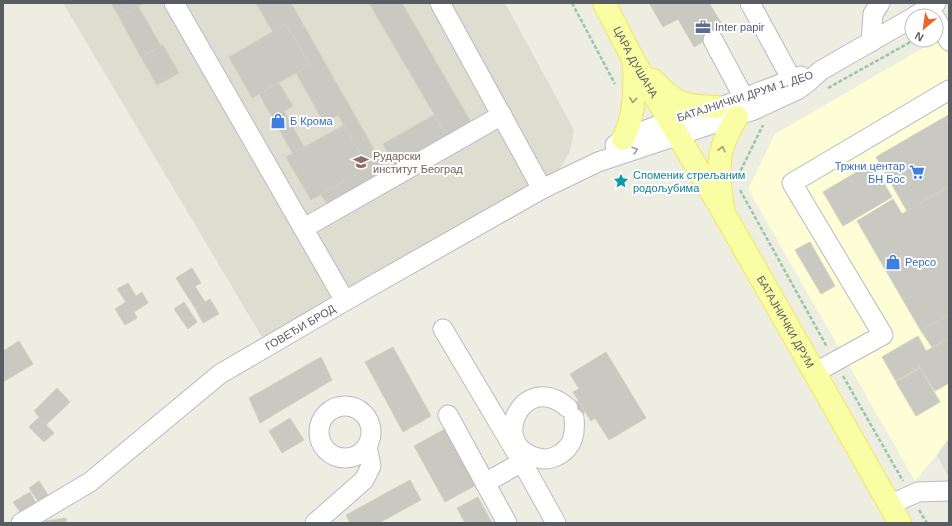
<svg xmlns="http://www.w3.org/2000/svg" width="952" height="526" viewBox="0 0 952 526" font-family="Arial,sans-serif">
<style>
.commercial{fill:#fdfdd6}
.industrial{fill:#deded6}
.education{fill:#ddddd0}
.building{fill:#cac9c1;stroke:#d2d0c0}
.lines{fill:none;stroke-linecap:round;stroke-linejoin:round}
.minor-casing{stroke:#b9bac1;stroke-width:21}
.major-casing{stroke:#f0e758;stroke-width:24}
.path{stroke:#97c6af;stroke-width:2.5;stroke-dasharray:4 2;stroke-linecap:butt}
.minor{stroke:#fff;stroke-width:19}
.major{stroke:#f9fea5;stroke-width:22}
.oneway{stroke:#9a9d7d}
.oneway2{stroke:#9c9da1}
.labels{text-anchor:middle;dominant-baseline:central;stroke-width:4;stroke-linejoin:round;paint-order:stroke}
.service-label{font-size:11px;fill:#4e5e75;stroke:#fff;text-anchor:start}
.street-label{font-size:11px;fill:#5a5c63;stroke:#fff}
.shop-label{font-size:11px;fill:#366cbe;stroke:#fff;text-anchor:start}
.education-label{font-size:11px;fill:#785e54;stroke:#fff;text-anchor:start}
.culture-label{font-size:11px;fill:#0d838f;stroke:#fff;text-anchor:start}
</style>
<rect width="100%" height="100%" fill="#edede2"/>
<!-- commercial -->
<polygon class="commercial" points="949,33 949,440 915,481 748,189 775,134"/>
<!-- industrial -->
<polygon class="industrial" points="949,438 949,478 937,455"/>
<!-- education -->
<polygon class="education" points="63,3 505,3 574,130 570,151 557,174 262,337"/>
<!-- building -->
<g class="building">
<polygon points="111,3 143,3 143,4 119,17"/>
<polygon points="256,3 291,3 388,174 329,207 321,194 368,167 338,115 324,123 296,73 310,65 286,24 273,32"/>
<polygon points="369,3 402,3 472,124 448,138"/>
<polygon points="649,3 709,3 725,29 694,47 678,19 663,27"/>
<polygon points="138,6 161,46 141,57 119,17"/>
<polygon points="286,24 310,65 252,98 229,57"/>
<polygon points="163,45 179,73 157,85 141,57"/>
<polygon points="279,83 293,106 284,111 304,147 293,154 259,94"/>
<polygon points="434,115 448,138 397,168 383,144"/>
<polygon points="949,115 949,124 945,117"/>
<polygon points="945,117 949,124 949,186 907,211 876,157"/>
<polygon points="344,125 368,167 311,200 286,157"/>
<polygon points="872,163 892,197 843,226 823,192"/>
<polygon points="949,186 949,315 921,331 857,221 893,199 902,214"/>
<polygon points="810,242 835,286 821,294 795,250"/>
<polygon points="192,268 201,283 195,286 205,302 195,308 176,278"/>
<polygon points="128,283 136,296 142,292 148,303 134,312 137,318 125,325 115,309 126,302 117,289"/>
<polygon points="210,299 219,314 203,323 195,308"/>
<polygon points="184,302 197,322 188,329 174,309"/>
<polygon points="949,315 949,338 932,347 921,331"/>
<polygon points="918,336 926,351 949,338 949,383 935,391 920,367 896,381 882,357"/>
<polygon points="19,341 33,364 3,382 3,351"/>
<polygon points="393,347 431,416 403,432 365,362"/>
<polygon points="606,352 646,418 609,440 595,418 591,421 573,392 579,389 570,374"/>
<polygon points="321,357 332,380 260,423 249,398"/>
<polygon points="920,368 940,402 916,416 896,382"/>
<polygon points="57,388 70,402 46,425 34,411"/>
<polygon points="578,401 585,412 568,422 561,411"/>
<polygon points="39,417 54,433 44,442 29,427"/>
<polygon points="290,418 304,440 282,453 269,431"/>
<polygon points="445,429 476,485 445,502 414,446"/>
<polygon points="410,480 421,500 379,523 350,523 346,515"/>
<polygon points="39,481 48,495 38,501 29,488"/>
<polygon points="30,492 36,503 20,512 13,502"/>
<polygon points="478,497 492,523 465,523 457,508"/>
<polygon points="66,518 66,523 46,523 45,521"/>
</g>
<g class="lines">
<!-- minor casing -->
<g class="minor-casing">
<g id="minor">
<polyline points="174,3 345,301"/>
<polyline points="440,3 542,189"/>
<polyline points="750,3 792,80"/>
<polyline points="915,16 936,3"/>
<polyline points="936,19 949,41"/>
<polyline points="713,40 744,98"/>
<polyline points="871,42 873,14 880,3"/>
<polyline points="615,145 623,139 669,121 726,105 801,76"/>
<polyline points="304,228 502,115"/>
<polyline points="443,329 522,462 556,523"/>
<polyline points="814,373 883,335 792,183 949,90"/>
<circle cx="345" cy="432" r="26"/>
<path d="M568,408C524,368 486,446 538,458C549,461 561,456 568,447C575,439 575,428 574,418"/>
<polyline points="448,415 507,523"/>
<polyline points="485,483 522,462 528,454"/>
<polyline points="889,505 918,492 949,491"/>
<path id="s1" d="M21,523L90,482L220,374L345,301L542,189L598,162L754,110L797,90L807,83L820,71L912,18"/>
<polyline points="315,523 364,480 371,466 367,447"/>
</g>
</g>
<!-- major casing -->
<g class="major-casing">
<g id="major">
<path id="s2" d="M604,3L634,61L725,215L900,523"/>
<path d="M653,80C676,104 683,106 716,107"/>
<path d="M623,139C635,116 635,88 634,62"/>
<path d="M723,208C720,190 717,167 722,149C725,137 731,127 737,117"/>
</g>
</g>
<!-- path -->
<g class="path">
<polyline points="572,3 615,84"/>
<polyline points="828,88 914,40"/>
<polyline points="738,176 763,125"/>
<polyline points="740,190 827,347"/>
<polyline points="843,376 903,481"/>
<polyline points="919,510 927,523"/>
</g>
<!-- minor -->
<use href="#minor" class="minor"/>
<!-- major -->
<use href="#major" class="major"/>
</g>
<!-- one-way arrows -->
<defs><path id="oneway-chevron" d="M-2-3.5L2.5 0L-2 3.5" fill="none" stroke-width="1.6" stroke-linecap="round" stroke-linejoin="round"/></defs>
<g class="oneway">
<use href="#oneway-chevron" transform="translate(633 100) rotate(96)"/>
<use href="#oneway-chevron" transform="translate(722 149) rotate(-77)"/>
</g>
<use class="oneway2" href="#oneway-chevron" transform="translate(635 150) rotate(-18)"/>
<!-- icons -->
<defs>
<g id="office-bare" transform="scale(1.2)"><path d="M-6-3h4V-5.5h4V-3h4V5H-6ZM-1-4.5V-3h2v-1.5ZM-6 0V1H6V0Z" fill="#5c6f8a" stroke="#fff" stroke-width="2.5" paint-order="stroke"/></g>
<g id="shop-bare" transform="scale(1.2)"><path d="M-5-2.5h2.3a2.7 3.5 0 0 1 5.4 0H5L5.5 6h-11ZM-1.5-2.5h3a1.5 2.3 0 0 0-3 0Z" fill="#3f7fe0" stroke="#fff" stroke-width="2.5" paint-order="stroke"/></g>
<g id="university-bare" transform="scale(1.2)"><path d="M0-5L7-2L0 1L-7-2ZM-4 1L0 2.5L4 1V4Q0 6-4 4Z" fill="#8d6e63" stroke="#fff" stroke-width="2.5" paint-order="stroke"/></g>
<g id="supermarket-bare" transform="scale(1.2)"><path d="M-6-5.5h2.5l.6 2H6L4.5 2H-2.5L-4.4-4H-6ZM-1.5 3.2a1.3 1.3 0 1 0 .1 0ZM3 3.2a1.3 1.3 0 1 0 .1 0Z" fill="#3f7fe0" stroke="#fff" stroke-width="2.5" paint-order="stroke"/></g>
<g id="sight-bare" transform="scale(1.2)"><path d="M0-6L1.8-2.2L6-1.7L2.9 1.2L3.7 5.4L0 3.3L-3.7 5.4L-2.9 1.2L-6-1.7L-1.8-2.2Z" fill="#0f9aa8" stroke="#fff" stroke-width="2.5" paint-order="stroke"/></g>
</defs>
<g fill-rule="evenodd">
<use href="#office-bare" x="703" y="27"/>
<use href="#shop-bare" x="278" y="121"/>
<use href="#university-bare" x="361" y="162"/>
<use href="#supermarket-bare" x="917" y="172"/>
<use href="#sight-bare" x="621" y="181"/>
<use href="#shop-bare" x="893" y="262"/>
</g>
<g class="labels">
<!-- service labels -->
<g class="service-label">
<text x="715" y="27">Inter papir</text>
</g>
<!-- street labels -->
<g class="street-label">
<text stroke="none"><textPath href="#s2" startOffset="67">ЦАРА ДУШАНА</textPath></text>
<text transform="translate(745 96) rotate(-18)">БАТАЈНИЧКИ ДРУМ 1. ДЕО</text>
<text stroke="none"><textPath href="#s2" startOffset="367">БАТАЈНИЧКИ ДРУМ</textPath></text>
<text stroke="none"><textPath href="#s1" startOffset="342">ГОВЕЂИ БРОД</textPath></text>
</g>
<!-- shop labels -->
<g class="shop-label">
<text x="290" y="121">Б Крома</text>
<text x="905" y="166" text-anchor="end">Тржни центар<tspan x="905" dy="13">БН Бос</tspan></text>
<text x="905" y="262">Pepco</text>
</g>
<!-- education labels -->
<g class="education-label">
<text x="373" y="156">Рударски<tspan x="373" dy="13">институт Београд</tspan></text>
</g>
<!-- culture labels -->
<g class="culture-label">
<text x="633" y="175">Споменик стрељаним<tspan x="633" dy="13">родољубима</tspan></text>
</g>
</g>
<!-- border -->
<rect width="952" height="526" fill="none" stroke="#5a5c63" stroke-width="8"/>
<!-- north arrow -->
<g transform="translate(924 28) rotate(209)"><circle r="19" fill="#ffffff" stroke="#bdbec1"/>
<path d="M0-3L7 15L0 10L-7 15Z" fill="#e8652d"/>
<text y="-6" font-size="11" font-weight="bold" text-anchor="middle" fill="#5a5c63">N</text>
</g>
</svg>
